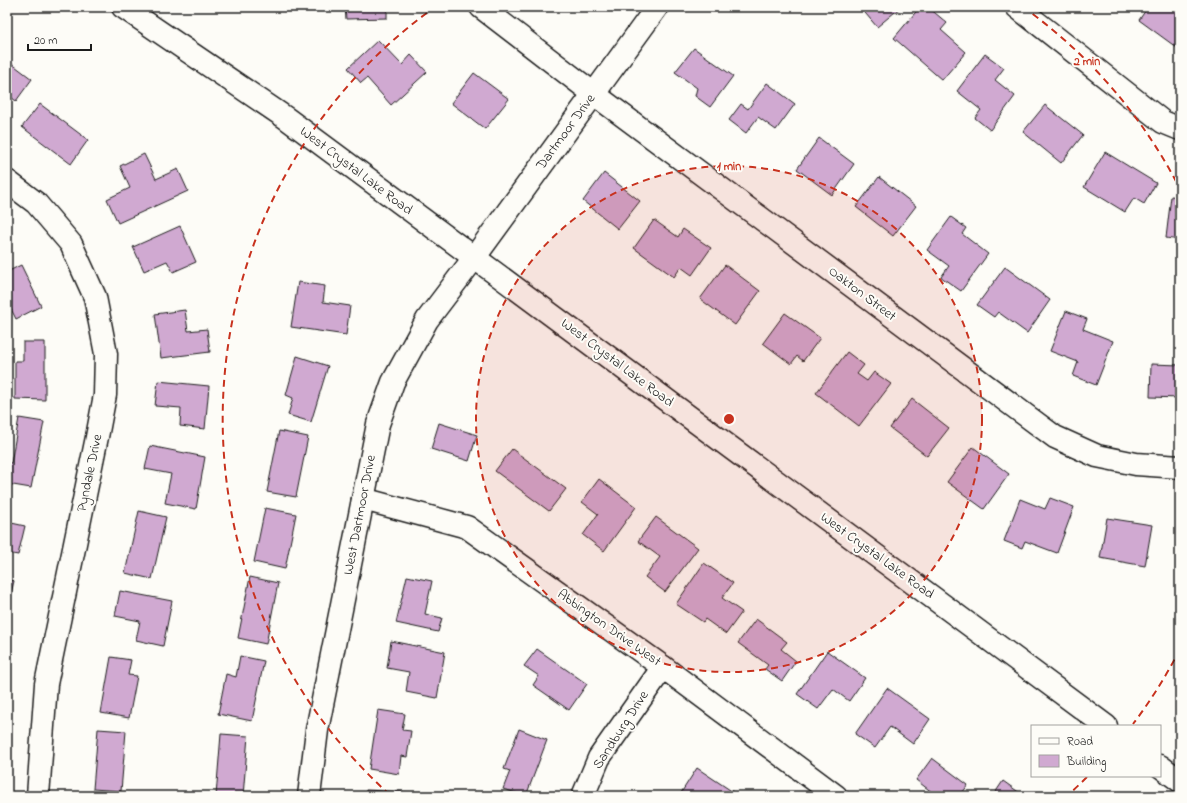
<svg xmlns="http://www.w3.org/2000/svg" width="1187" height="803" viewBox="0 0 1187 803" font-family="'Indie Flower',sans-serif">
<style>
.building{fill:#d0a9d1;stroke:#1c1c1c}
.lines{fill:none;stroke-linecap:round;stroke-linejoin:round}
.street-casing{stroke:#1c1c1c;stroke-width:25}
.secondary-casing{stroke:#1c1c1c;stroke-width:25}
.street{stroke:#fdfcf7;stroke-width:22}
.secondary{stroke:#fdfcf7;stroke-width:22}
.ring{fill:none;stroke:#c8321e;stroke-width:2;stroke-dasharray:7 5}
.labels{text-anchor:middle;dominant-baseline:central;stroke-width:4;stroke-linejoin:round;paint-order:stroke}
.street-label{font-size:14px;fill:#1c1c1c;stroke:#fdfcf7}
.centre{fill:#c8321e;stroke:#fdfcf7;stroke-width:2}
.ring-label{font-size:12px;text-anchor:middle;font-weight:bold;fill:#c8321e;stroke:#fdfcf7;stroke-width:4;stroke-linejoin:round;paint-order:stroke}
</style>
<rect width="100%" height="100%" fill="#fdfcf7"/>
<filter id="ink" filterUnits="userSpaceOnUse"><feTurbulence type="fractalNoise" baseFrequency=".025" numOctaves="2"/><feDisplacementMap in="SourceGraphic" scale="8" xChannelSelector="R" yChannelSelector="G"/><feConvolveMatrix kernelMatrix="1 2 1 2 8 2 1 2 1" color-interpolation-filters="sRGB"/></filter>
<g filter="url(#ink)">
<!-- building -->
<g class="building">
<polygon points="345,7 387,7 387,18 346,19"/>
<polygon points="860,7 901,7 877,27"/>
<polygon points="920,7 928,7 947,23 941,30 966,52 942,80 894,38"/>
<polygon points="1148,7 1155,7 1159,10 1162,7 1180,7 1180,50 1139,20"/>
<polygon points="378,40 402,65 411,55 427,72 391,105 367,78 361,83 348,68"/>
<polygon points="694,48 733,76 710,107 695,96 697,88 675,72"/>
<polygon points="985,54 1004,68 995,80 1015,96 990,130 975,118 981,110 957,91"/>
<polygon points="7,60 32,79 16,101 7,94"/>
<polygon points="474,73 509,99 485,129 451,103"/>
<polygon points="767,83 795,104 776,130 758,117 746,133 729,120 741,104 748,109"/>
<polygon points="40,104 88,140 71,164 22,127"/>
<polygon points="1045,105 1083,135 1061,163 1023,132"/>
<polygon points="819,138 854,164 832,195 797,169"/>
<polygon points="1105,152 1156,183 1144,204 1134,198 1125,212 1084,187"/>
<polygon points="144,154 156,179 178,169 188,191 118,223 107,199 130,188 120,166"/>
<polygon points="604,173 640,201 618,229 583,201"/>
<polygon points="879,177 916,206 893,236 856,207"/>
<polygon points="1171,196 1180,197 1180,240 1166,238"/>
<polygon points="951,217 966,228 962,234 988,254 961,291 941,277 949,266 927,250"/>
<polygon points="654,220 678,237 683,229 711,248 692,275 681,267 674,277 634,248"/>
<polygon points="180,226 196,262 173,272 167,261 144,271 133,247"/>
<polygon points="21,265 41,306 16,319 7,301 7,272"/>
<polygon points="725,265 760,291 735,325 700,299"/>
<polygon points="1005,267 1050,300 1027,333 998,312 994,317 977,305"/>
<polygon points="298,282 325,286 323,302 350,306 346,335 291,327"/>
<polygon points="185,310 188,331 207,329 210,352 161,358 155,314"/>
<polygon points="1066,311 1087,319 1083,329 1113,341 1096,385 1073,376 1078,362 1050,351"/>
<polygon points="785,313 820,338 803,361 797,356 791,364 763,343"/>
<polygon points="23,342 45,342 45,400 15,399 15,361 23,361"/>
<polygon points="847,352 864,365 857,374 867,381 874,372 891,384 859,426 816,393"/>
<polygon points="297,356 328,366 311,422 288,415 293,398 286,395"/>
<polygon points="1151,364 1180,365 1180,407 1178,407 1179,398 1150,397"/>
<polygon points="158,381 209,386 205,429 180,426 181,408 155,406"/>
<polygon points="912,399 949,428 927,456 890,428"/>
<polygon points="19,418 44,422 31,488 7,484 7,463 11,463"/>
<polygon points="439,423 477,435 469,461 431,449"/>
<polygon points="279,431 308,437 296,497 267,492"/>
<polygon points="150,446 205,457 196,509 165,503 171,474 145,469"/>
<polygon points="973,447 1009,474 984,509 947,482"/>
<polygon points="512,449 566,489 549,511 495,471"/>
<polygon points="599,479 636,507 604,551 583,535 598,514 582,502"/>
<polygon points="1050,498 1074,507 1057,553 1025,541 1022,548 1004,541 1020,499 1045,509"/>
<polygon points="265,508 296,514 285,569 254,562"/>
<polygon points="139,511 166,517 152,579 125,573"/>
<polygon points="656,517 698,548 665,592 645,577 660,557 638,541"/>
<polygon points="1107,518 1152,525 1145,566 1100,558"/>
<polygon points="7,522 25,526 18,555 7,553"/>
<polygon points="704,563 733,583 722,598 742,612 726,634 705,619 703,622 676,604"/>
<polygon points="407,576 432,581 425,614 442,618 438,632 396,623"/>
<polygon points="250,577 278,583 266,644 238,638"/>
<polygon points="7,580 14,581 7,610"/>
<polygon points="120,591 172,601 163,646 136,640 140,621 115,616"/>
<polygon points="756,619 787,642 781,649 796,661 782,681 765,669 768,665 738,643"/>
<polygon points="391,641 445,652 437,698 406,692 409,672 387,668"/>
<polygon points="537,649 587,684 569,710 533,685 539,676 524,666"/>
<polygon points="827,651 865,678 849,701 833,689 818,709 797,694"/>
<polygon points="240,656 264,661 252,721 218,714 226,674 236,677"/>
<polygon points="111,657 131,660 128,675 137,676 129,718 101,713"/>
<polygon points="887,688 930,719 913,744 890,727 875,748 855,734"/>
<polygon points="378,710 405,714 402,730 411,731 407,757 401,756 399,774 369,769"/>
<polygon points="98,729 126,731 121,791 93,789"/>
<polygon points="519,729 547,740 526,796 503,789 510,771 504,769"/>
<polygon points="221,734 248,736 243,796 216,796"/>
<polygon points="932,758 968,785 960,796 937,796 916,780"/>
<polygon points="697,768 739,796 679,796"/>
<polygon points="1003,781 1024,796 993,796"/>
<polygon points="366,790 421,793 421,796 366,796"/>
</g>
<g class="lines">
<!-- street casing -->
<g class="street-casing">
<g id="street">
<polyline points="481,7 594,94 1055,437 1097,456 1136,464 1180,467"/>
<polyline points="1017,7 1163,122 1180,129"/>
<polyline points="7,181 36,203 71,244 95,297 106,354 105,395 97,437 46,684 38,796"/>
<polyline points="363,499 467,527 663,667 836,796"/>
<polyline points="309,796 317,730 378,424 393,382 427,320 474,258 657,7"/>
<polyline points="583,796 599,758 663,667"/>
</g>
</g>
<!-- secondary casing -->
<g class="secondary-casing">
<g id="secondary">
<polyline points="123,7 286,118 1106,726"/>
<polyline points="1160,766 1180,781"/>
</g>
</g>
<!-- street -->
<use href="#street" class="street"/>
<!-- secondary -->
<use href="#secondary" class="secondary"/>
</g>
</g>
<!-- distance rings -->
<circle cx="729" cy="419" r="253" fill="#c8321e" fill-opacity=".12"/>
<g class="ring">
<circle cx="729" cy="419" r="253"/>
<path d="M1180 649A506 506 0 0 1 1133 724M1087 777A506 506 0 0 1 1068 795M390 795A506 506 0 0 1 435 7M1023 7A506 506 0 0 1 1180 189"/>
</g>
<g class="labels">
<!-- street labels -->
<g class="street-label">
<text transform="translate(566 132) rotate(-54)">Dartmoor Drive</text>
<text transform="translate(356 171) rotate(37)">West Crystal Lake Road</text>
<text transform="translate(862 294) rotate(37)">Oakton Street</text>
<text transform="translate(617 363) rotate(37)">West Crystal Lake Road</text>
<text transform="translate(90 473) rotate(-78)">Pyndale Drive</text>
<text transform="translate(360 515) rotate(-79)">West Dartmoor Drive</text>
<text transform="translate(877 556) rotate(36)">West Crystal Lake Road</text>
<text transform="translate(609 628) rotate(35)">Abbington Drive West</text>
<text transform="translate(621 730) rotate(-57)">Sandburg Drive</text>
</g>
</g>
<circle cx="729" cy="419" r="6" class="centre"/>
<g class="ring-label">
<text x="1087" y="65">2 min</text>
<text x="729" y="170">1 min</text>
</g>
<!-- margin -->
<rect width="1187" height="803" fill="none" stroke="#fdfcf7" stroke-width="24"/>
<rect x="12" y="12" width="1163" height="779" fill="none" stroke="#1c1c1c" stroke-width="1.5" filter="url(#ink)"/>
<!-- legend -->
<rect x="1031" y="725" width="130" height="52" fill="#fdfcf7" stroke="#a3a29f"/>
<rect x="1039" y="738" width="20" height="6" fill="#fdfcf7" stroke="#a3a29f"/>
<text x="1067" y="745" font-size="12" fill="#1c1c1c">Road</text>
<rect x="1039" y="755" width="20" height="12" fill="#d0a9d1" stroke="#a3a29f"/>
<text x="1067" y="765" font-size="12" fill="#1c1c1c">Building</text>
<!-- scale -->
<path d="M28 44v6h63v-6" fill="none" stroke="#1c1c1c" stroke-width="2"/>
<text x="34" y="44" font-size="12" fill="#1c1c1c" stroke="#fdfcf7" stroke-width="3" paint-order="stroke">20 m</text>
</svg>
